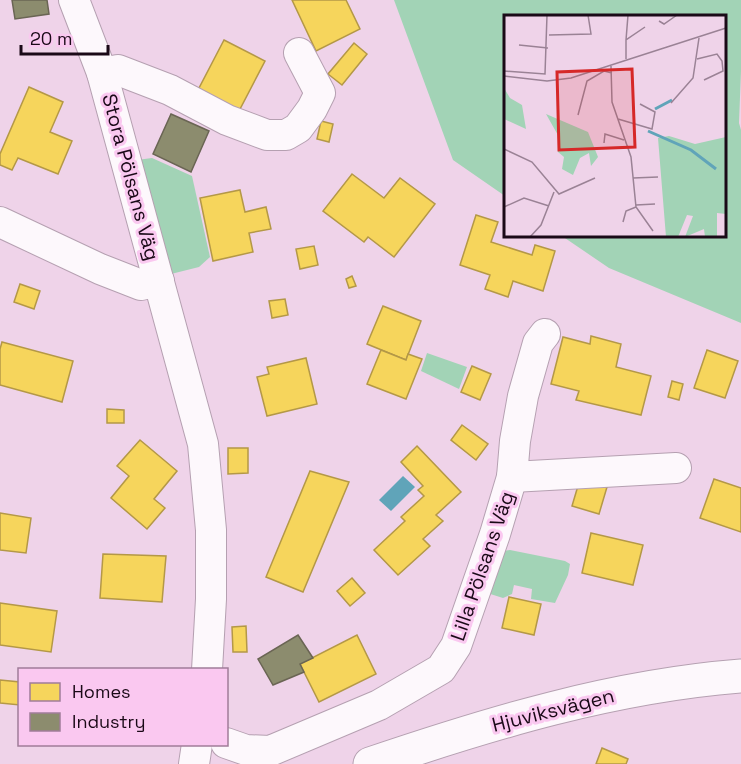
<svg xmlns="http://www.w3.org/2000/svg" width="741" height="764" viewBox="0 0 741 764" font-family="'Space Grotesk',sans-serif">
<style>
.green{fill:#a2d3b6}
.water{fill:#60a4b9}
.homes{fill:#f6d55c;stroke:#b49847;stroke-width:1.5}
.industry{fill:#8c8c6e;stroke:#6a6554;stroke-width:1.5}
.lines{fill:none;stroke-linecap:round;stroke-linejoin:round}
.minor-casing{stroke:#b5a0b1;stroke-width:32}
.major-casing{stroke:#b5a0b1;stroke-width:35}
.minor{stroke:#fdf8fc;stroke-width:30}
.major{stroke:#fdf8fc;stroke-width:33}
.labels{text-anchor:middle;dominant-baseline:central;stroke-width:6;stroke-linejoin:round;paint-order:stroke}
.street-label{font-size:20px;fill:#1a0917;stroke:#fac8f0}
.inset-river{fill:none;stroke:#60a4b9;stroke-width:3}
.inset-road{fill:none;stroke:#9a8295;stroke-width:1.5}
.view{fill:#d62828;fill-opacity:0.15;stroke:#d62828;stroke-width:3}
.inset-edge{fill:none;stroke:#1a0917;stroke-width:3}
</style>
<rect width="100%" height="100%" fill="#efd3e9"/>
<!-- green -->
<g class="green">
<polygon points="394,0 741,0 741,71 739,123 741,130 741,323 609,268 562,236 724,236 724,16 506,16 505,196 453,160"/>
<polygon points="152,158 192,176 210,257 199,267 171,274 137,160"/>
<polygon points="427,353 467,367 459,389 421,371"/>
<polygon points="510,550 565,561 570,564 568,575 555,603 531,599 532,589 514,585 512,594 503,598 484,592 503,551"/>
</g>
<!-- water -->
<polygon class="water" points="403,476 415,487 391,511 379,500"/>
<!-- homes -->
<g class="homes">
<polygon points="292,0 346,0 360,29 316,51"/>
<polygon points="224,40 265,61 239,111 198,90"/>
<polygon points="354,43 367,54 342,85 328,74"/>
<polygon points="29,87 63,102 50,132 72,141 58,174 18,158 12,170 0,165 0,154"/>
<polygon points="321,121 333,124 329,142 317,139"/>
<polygon points="352,174 384,198 400,178 435,204 394,257 368,237 364,242 323,211"/>
<polygon points="240,190 245,212 266,207 271,229 249,233 253,252 213,261 200,198"/>
<polygon points="476,215 498,222 491,242 532,255 535,245 555,251 543,291 513,281 508,297 485,289 490,275 460,265"/>
<polygon points="314,246 318,265 300,269 296,249"/>
<polygon points="352,276 356,286 349,288 346,279"/>
<polygon points="20,284 40,291 34,309 14,302"/>
<polygon points="285,299 288,315 272,318 269,301"/>
<polygon points="383,306 421,321 406,360 367,344"/>
<polygon points="591,336 621,344 616,367 651,376 641,415 576,400 579,391 551,384 563,337 590,344"/>
<polygon points="2,342 73,361 62,402 0,385 0,349"/>
<polygon points="381,350 406,360 408,354 422,359 406,399 367,384"/>
<polygon points="707,350 738,361 725,398 694,388"/>
<polygon points="306,358 317,404 267,416 257,377 269,374 267,367"/>
<polygon points="472,366 491,374 480,400 461,392"/>
<polygon points="672,381 683,384 679,400 668,397"/>
<polygon points="107,409 124,410 124,423 107,423"/>
<polygon points="462,425 488,444 476,460 451,440"/>
<polygon points="140,440 177,471 154,499 165,508 147,529 111,498 129,476 117,466"/>
<polygon points="417,446 461,492 436,515 443,521 423,539 430,546 398,575 374,550 405,521 401,517 424,496 418,490 423,486 401,462"/>
<polygon points="228,448 248,448 248,473 228,474"/>
<polygon points="310,471 349,482 303,592 266,577"/>
<polygon points="580,479 607,487 599,514 572,506"/>
<polygon points="714,479 741,488 741,532 700,518"/>
<polygon points="0,513 31,518 26,553 0,550"/>
<polygon points="591,533 643,545 633,585 582,573"/>
<polygon points="103,554 166,556 162,602 100,598"/>
<polygon points="352,578 365,593 350,606 337,591"/>
<polygon points="509,597 541,604 534,635 502,628"/>
<polygon points="0,603 57,611 51,652 0,645"/>
<polygon points="246,626 247,652 233,652 232,627"/>
<polygon points="357,635 376,674 319,702 300,664"/>
<polygon points="0,680 20,682 20,705 0,703"/>
<polygon points="602,748 628,759 626,764 596,764"/>
</g>
<!-- industry -->
<g class="industry">
<polygon points="12,0 47,0 49,14 15,19"/>
<polygon points="171,114 209,131 191,172 153,154"/>
<polygon points="298,635 313,658 300,664 304,672 273,685 258,659"/>
</g>
<g class="lines">
<!-- minor casing -->
<g class="minor-casing">
<g id="minor">
<polyline points="74,0 102,73 203,444 211,530 211,599 207,670"/>
<polyline points="102,73 118,70 170,90 227,120 267,135 286,135 298,128 312,109 320,93 299,53"/>
<polyline points="0,222 100,269 141,285 159,281"/>
<polyline points="512,477 676,468"/>
<polyline points="226,743 246,750 270,751 379,705 441,669 456,646 495,534 512,477 515,441 523,396 538,343 545,334"/>
<polyline points="194,764 197,744"/>
</g>
</g>
<!-- major casing -->
<g class="major-casing">
<path id="major" d="M370,764C491,723 613,686 741,676"/>
</g>
<!-- minor -->
<use href="#minor" class="minor"/>
<!-- major -->
<use href="#major" class="major"/>
</g>
<g class="labels">
<!-- street labels -->
<g class="street-label">
<text transform="translate(131 177) rotate(75)">Stora Pölsans Väg</text>
<text transform="translate(482 566) rotate(-71)">Lilla Pölsans Väg</text>
<text transform="translate(553 710) rotate(-14)">Hjuviksvägen</text>
</g>
</g>
<!-- overview -->
<g transform="translate(504 15)">
<rect width="222" height="222" fill="#efd3e9"/>
<path d="M0,73L6,83L18,90L22,114L0,104ZM42,99L84,117L94,142L87,151L85,138L76,143L69,160L58,154L60,142L54,137L55,122ZM165,121L191,129L222,122V199L213,198V222H201L200,214L181,222L189,201L183,200L174,222H162L154,123Z" fill="#a2d3b6"/>
<path class="inset-river" d="M151,94L168,85M144,116L187,135L212,154"/>
<path class="inset-road" d="M155,6L160,9L173,0M45,20L87,19L84,0M122,25L124,0M15,30L44,33M122,44V25L141,12M193,44L213,39L218,46L219,56L200,65M107,51L108,87L127,142L132,192L149,216M0,56L41,59L43,0M0,61L43,66L67,63L222,13M167,88L189,63L195,23M74,100L83,66L100,56L108,58M114,104L148,114L151,97L136,89M100,128L101,119L120,125M0,134L28,147L55,179L91,163M129,163L154,162M132,190L151,189M0,192L20,183L45,191M119,207L122,196L132,192M26,222L37,210L50,177"/>
<path class="view" d="M128,54L131,132L55,135L53,57Z"/>
<rect width="222" height="222" class="inset-edge"/>
</g>
<!-- legend -->
<rect x="18" y="668" width="210" height="78" fill="#fac8f0" stroke="#a07c99" stroke-width="1.5"/>
<rect x="30" y="683" width="30" height="18" fill="#f6d55c" stroke="#a07c99" stroke-width="1.5"/>
<text x="72" y="698" font-size="18" fill="#1a0917">Homes</text>
<rect x="30" y="713" width="30" height="18" fill="#8c8c6e" stroke="#a07c99" stroke-width="1.5"/>
<text x="72" y="728" font-size="18" fill="#1a0917">Industry</text>
<!-- scale -->
<path d="M21 45v9h87v-9" fill="none" stroke="#1a0917" stroke-width="3"/>
<text x="30" y="45" font-size="18" fill="#1a0917" stroke="#fac8f0" stroke-width="4.5" paint-order="stroke">20 m</text>
</svg>
